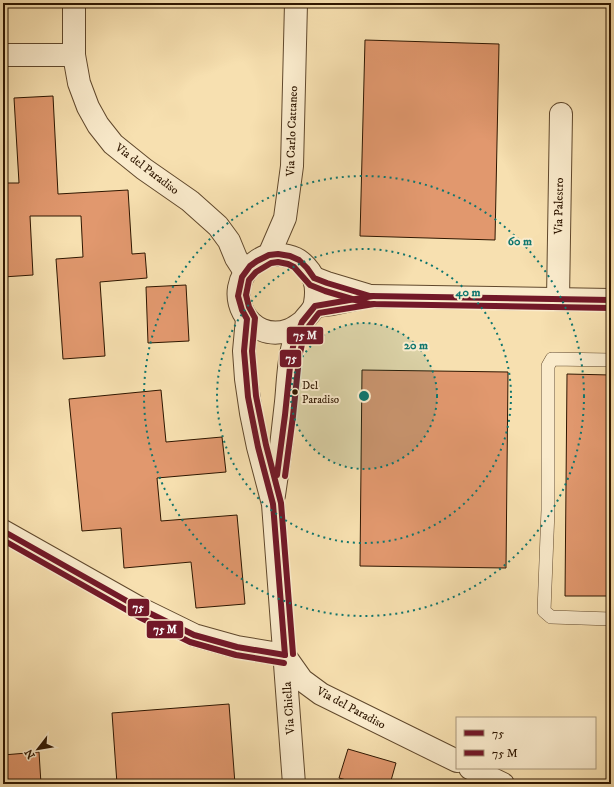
<svg xmlns="http://www.w3.org/2000/svg" width="614" height="787" viewBox="0 0 614 787" font-family="'IM FELL DW Pica',serif">
<style>
.building{fill:#e1986e;stroke:#2e1600}
.lines{fill:none;stroke-linecap:round;stroke-linejoin:round}
.lane-casing{stroke:#60482c;stroke-width:14}
.street-casing{stroke:#60482c;stroke-width:24}
.lane{stroke:#faebcc;stroke-width:13}
.street{stroke:#faebcc;stroke-width:22}
.bus-1-casing{stroke:#faebcc;stroke-width:9}
.bus-2-casing{stroke:#faebcc;stroke-width:9}
.bus-1{stroke:#721828;stroke-width:6}
.bus-2{stroke:#721828;stroke-width:6}
.ring{fill:none;stroke:#0f766e;stroke-width:2;stroke-dasharray:2 4}
.bus-dot{fill:#2e1600;stroke:#faebcc;stroke-width:1.5}
.labels{text-anchor:middle;dominant-baseline:central;stroke-width:4;stroke-linejoin:round;paint-order:stroke}
.bus-label{font-size:11px;fill:#2e1600;stroke:#faebcc;text-anchor:start}
.street-label{font-size:12px;fill:#2e1600;stroke:#faebcc}
.centre{fill:#0f766e;stroke:#faebcc;stroke-width:2}
.ring-label{font-size:12px;text-anchor:middle;font-weight:bold;fill:#0f766e;stroke:#faebcc;stroke-width:4;stroke-linejoin:round;paint-order:stroke}
.line-badge{stroke:#faebcc;stroke-width:1.5}
.badge-label{font-size:11px;text-anchor:middle;font-weight:bold;fill:#fff}
</style>
<rect width="100%" height="100%" fill="#f7e0b0"/>
<filter id="stains"><feTurbulence type="fractalNoise" baseFrequency=".005" numOctaves="4"/><feColorMatrix values="0 0 0 0 .2 0 0 0 0 .09 0 0 0 0 .02 0 0 0 .5 -.17"/></filter>
<radialGradient id="worn" r=".72"><stop offset=".6" stop-color="#630" stop-opacity="0"/><stop offset="1" stop-color="#630" stop-opacity=".3"/></radialGradient>
<!-- building -->
<g class="building">
<polygon points="365,40 499,44 495,240 360,236"/>
<polygon points="53,96 58,194 128,190 132,254 145,253 147,278 100,282 105,356 63,359 56,259 83,257 81,216 30,216 33,275 3,277 3,183 19,183 14,98"/>
<polygon points="186,285 189,341 148,343 146,287"/>
<polygon points="362,370 508,372 506,568 360,566"/>
<polygon points="567,374 611,375 611,596 565,596"/>
<polygon points="161,390 166,442 222,437 226,472 157,478 161,521 237,515 245,604 196,608 191,562 124,568 121,528 82,531 69,399"/>
<polygon points="229,704 235,784 117,784 112,713"/>
<polygon points="348,749 396,763 390,784 361,784 339,778"/>
<polygon points="39,752 41,784 3,784 3,755"/>
</g>
<g class="lines">
<!-- lane casing -->
<g class="lane-casing">
<polyline id="lane" points="611,360 552,359 548,366 548,510 544,611 551,617 611,619"/>
</g>
<!-- street casing -->
<g class="street-casing">
<g id="street">
<polyline points="74,3 74,55 79,83 88,107 98,125 113,144 144,169 190,201 218,226 229,241 236,258 245,272"/>
<polyline points="3,55 74,55"/>
<polyline points="269,255 285,218 292,166 296,3"/>
<polyline points="314,278 327,283 367,295"/>
<polyline points="558,299 561,114"/>
<polyline points="315,306 332,304 370,296 611,300"/>
<polyline points="247,319 244,351 246,379 251,413 258,447 273,504 294,784"/>
<path d="M274,495C279,464 283,433 286,402C288,383 288,360 294,342C296,336 299,328 302,323C306,316 314,311 315,303C318,286 315,274 301,262C294,256 282,254 273,255C266,255 259,259 254,263C219,291 249,345 289,330C294,328 298,325 302,322"/>
<polyline points="3,531 143,610 194,635 237,647 285,655"/>
<polyline points="285,656 302,680 321,694 457,761"/>
<polyline points="470,768 503,784"/>
</g>
</g>
<!-- lane -->
<use href="#lane" class="lane"/>
<!-- street -->
<use href="#street" class="street"/>
<!-- bus-1 casing -->
<g class="bus-1-casing">
<g id="bus-1">
<polyline points="277,475 285,415 291,357 294,342 302,322 315,306 373,296"/>
<polyline points="3,531 143,610 194,635 237,647 285,655"/>
<polyline points="285,655 273,504 258,447 248,397 244,351 247,319 242,310 238,296 242,277 250,266 257,261 269,255 278,254 290,256 299,260 307,268 314,278 327,283 370,296 611,300"/>
</g>
</g>
<!-- bus-2 casing -->
<g class="bus-2-casing">
<g id="bus-2">
<polyline points="285,476 293,416 299,358 302,344 309,326 319,313 374,304"/>
<polyline points="3,540 139,617 190,642 236,655 284,663"/>
<polyline points="293,654 281,503 266,445 256,396 252,351 255,318 249,307 246,295 249,280 256,272 271,263 278,262 288,264 294,267 310,285 325,291 369,304 611,308"/>
</g>
</g>
<!-- bus-1 -->
<use href="#bus-1" class="bus-1"/>
<!-- bus-2 -->
<use href="#bus-2" class="bus-2"/>
</g>
<!-- distance rings -->
<circle cx="364" cy="396" r="73" fill="#0f766e" fill-opacity=".12"/>
<g class="ring">
<circle cx="364" cy="396" r="73"/>
<circle cx="364" cy="396" r="147"/>
<circle cx="364" cy="396" r="220"/>
</g>
<!-- markers -->
<circle class="bus-dot" cx="295" cy="392" r="3.5"/>
<g class="labels">
<!-- bus labels -->
<g class="bus-label">
<text x="302" y="386">Del<tspan x="302" dy="14">Paradiso</tspan></text>
</g>
<!-- street labels -->
<g class="street-label">
<text transform="translate(292 131) rotate(-88)">Via Carlo Cattaneo</text>
<text transform="translate(147 169) rotate(37)">Via del Paradiso</text>
<text transform="translate(559 206) rotate(-89)">Via Palestro</text>
<text transform="translate(289 708) rotate(-94)">Via Chiella</text>
<text transform="translate(351 708) rotate(28)">Via del Paradiso</text>
</g>
</g>
<circle cx="364" cy="396" r="6" class="centre"/>
<g class="ring-label">
<text x="520" y="245">60 m</text>
<text x="468" y="296">40 m</text>
<text x="416" y="349">20 m</text>
</g>
<g class="line-badge">
<rect x="286" y="326" width="38" height="19" rx="4" fill="#721828"/>
<rect x="279" y="349" width="23" height="19" rx="4" fill="#721828"/>
<rect x="127" y="598" width="23" height="19" rx="4" fill="#721828"/>
<rect x="146" y="620" width="38" height="19" rx="4" fill="#721828"/>
</g>
<g class="badge-label">
<text x="305" y="339">75 M</text>
<text x="291" y="362">75</text>
<text x="138" y="611">75</text>
<text x="165" y="633">75 M</text>
</g>
<!-- margin -->
<rect width="614" height="787" fill="none" stroke="#f7e0b0" stroke-width="16"/>
<rect x="4" y="4" width="606" height="779" fill="none" stroke="#2e1600" stroke-width="2"/>
<rect x="8" y="8" width="598" height="771" fill="none" stroke="#2e1600"/>
<!-- legend -->
<rect x="456" y="717" width="140" height="52" fill="#faebcc" stroke="#a8967a"/>
<rect x="464" y="730" width="20" height="6" fill="#721828" stroke="#a8967a"/>
<text x="492" y="737" font-size="12" fill="#2e1600">75</text>
<rect x="464" y="750" width="20" height="6" fill="#721828" stroke="#a8967a"/>
<text x="492" y="757" font-size="12" fill="#2e1600">75 M</text>
<!-- north arrow -->
<g transform="translate(38 749) rotate(239)" stroke="#faebcc" stroke-width="3" paint-order="stroke">
<path d="M0-3L7 15L0 10L-7 15Z" fill="#2e1600"/>
<text y="-6" font-size="11" font-weight="bold" text-anchor="middle" fill="#2e1600">N</text>
</g>
<rect width="100%" height="100%" filter="url(#stains)"/>
<rect width="100%" height="100%" fill="url(#worn)"/>
</svg>
